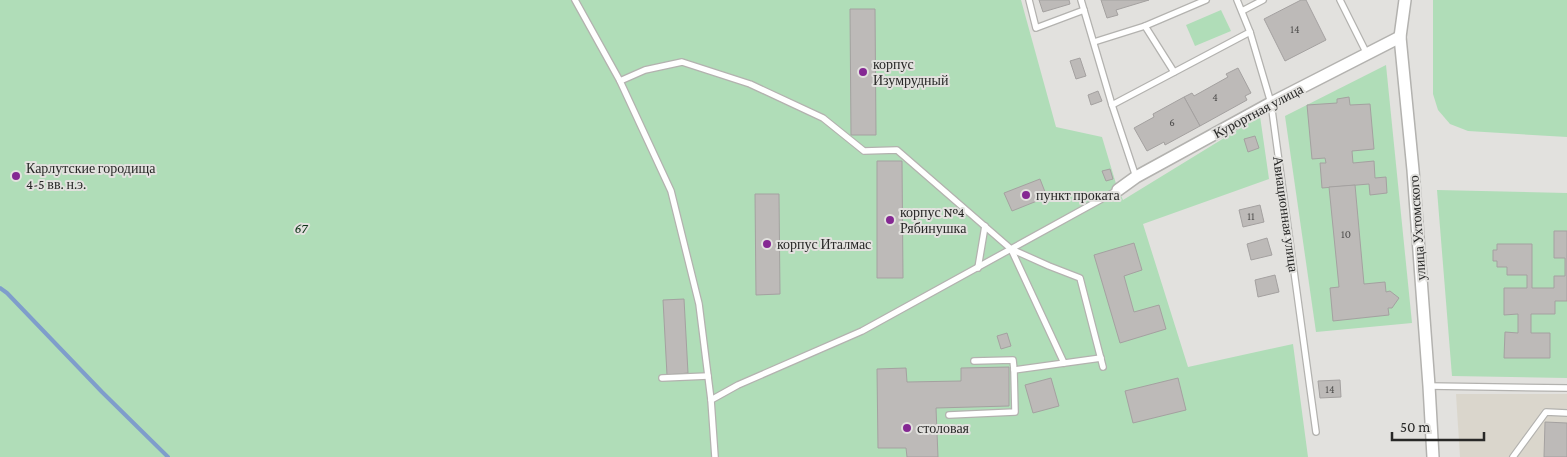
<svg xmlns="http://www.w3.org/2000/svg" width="1567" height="457" viewBox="0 0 1567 457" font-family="'Crimson Pro',serif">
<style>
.built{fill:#dad6cc}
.green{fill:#b0ddb8}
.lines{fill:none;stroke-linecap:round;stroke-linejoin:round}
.stream{stroke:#7f9dcb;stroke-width:4}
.building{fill:#bdbab8;stroke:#a4a1a0}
.service-casing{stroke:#b3b2af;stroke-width:8}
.minor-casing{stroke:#b3b2af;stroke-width:14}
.service{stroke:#fff;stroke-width:5.5}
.minor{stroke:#fff;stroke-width:11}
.poi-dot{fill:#852893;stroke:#e2e1de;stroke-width:2}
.labels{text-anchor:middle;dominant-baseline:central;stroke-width:4;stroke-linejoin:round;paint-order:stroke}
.number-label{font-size:11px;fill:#4d4c4b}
.poi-label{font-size:14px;fill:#282827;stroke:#e2e1de;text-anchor:start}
.street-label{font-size:14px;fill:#282827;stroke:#e2e1de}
.park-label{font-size:14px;font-style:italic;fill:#0f3419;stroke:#e2e1de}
</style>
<rect width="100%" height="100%" fill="#e2e1de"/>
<!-- built -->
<polygon class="built" points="1456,394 1567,394 1567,457 1460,457"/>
<!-- green -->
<g class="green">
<polygon points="0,0 1021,0 1056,127 1102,137 1117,187 1123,200 1260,116 1269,179 1143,224 1188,367 1293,344 1308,457 0,457"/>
<polygon points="1433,0 1567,0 1567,137 1468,131 1450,124 1438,110 1433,94"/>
<polygon points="1221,10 1231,31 1195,46 1186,25"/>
<polygon points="1386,65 1412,323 1316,332 1285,116"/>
<polygon points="1437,190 1567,193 1567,378 1452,376"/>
</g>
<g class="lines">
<!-- stream -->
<polyline class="stream" points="0,288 7,293 102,392 168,457"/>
</g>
<!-- building -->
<g class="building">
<polygon points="1039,0 1069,0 1070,4 1043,12"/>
<polygon points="1101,0 1149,0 1116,10 1118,15 1107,18"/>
<polygon points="1301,0 1306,0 1326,40 1285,61 1264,19"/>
<polygon points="850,9 875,9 876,135 851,135"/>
<polygon points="1080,58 1086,76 1076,79 1070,61"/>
<polygon points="1238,68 1251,93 1245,96 1247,100 1200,126 1184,97 1192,93 1194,96 1228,77 1226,74"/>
<polygon points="1098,91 1102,101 1091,105 1088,95"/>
<polygon points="1184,97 1200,126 1165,145 1164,142 1147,151 1134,128 1154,117 1153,114"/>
<polygon points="1349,97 1350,105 1370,104 1374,149 1352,151 1353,163 1374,161 1375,178 1386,177 1387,193 1370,195 1369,184 1322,188 1320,163 1326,163 1325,158 1312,159 1307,105 1337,103 1337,99"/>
<polygon points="1255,136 1259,148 1248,152 1244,139"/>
<polygon points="877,161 902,161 903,278 877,278"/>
<polygon points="1110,169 1113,179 1106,181 1102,171"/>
<polygon points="1040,179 1047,197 1012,211 1004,193"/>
<polygon points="1355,185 1364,284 1385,282 1386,292 1390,291 1399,298 1392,308 1388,308 1389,315 1333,321 1330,288 1339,287 1329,187"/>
<polygon points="755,194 779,194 780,294 756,295"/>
<polygon points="1260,205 1264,222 1243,227 1239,210"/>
<polygon points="1554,231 1567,231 1567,301 1555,301 1555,314 1531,314 1531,333 1550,333 1550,358 1504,358 1505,332 1518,333 1518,314 1504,315 1504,288 1527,288 1527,275 1507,275 1507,267 1497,267 1497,261 1493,261 1493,250 1497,250 1497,244 1532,244 1532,288 1554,288 1554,276 1565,276 1565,258 1554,258"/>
<polygon points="1267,238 1272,255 1251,260 1247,244"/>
<polygon points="1134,243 1142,270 1124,276 1134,312 1159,305 1166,329 1120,343 1094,255"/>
<polygon points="1275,275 1279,292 1258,297 1255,280"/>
<polygon points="684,299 688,373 667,375 663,300"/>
<polygon points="1007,333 1011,346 1001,349 997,336"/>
<polygon points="1009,367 1009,406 936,408 938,457 907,457 906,448 878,448 877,369 906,368 907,382 961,381 961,368"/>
<polygon points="1051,378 1059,406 1033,413 1025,385"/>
<polygon points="1178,378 1186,410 1133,423 1125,391"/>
<polygon points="1340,380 1341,397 1320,398 1318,381"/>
<polygon points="1545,422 1567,423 1567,457 1544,457"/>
</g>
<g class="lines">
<!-- service casing -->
<g class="service-casing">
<g id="service">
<polyline points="575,0 620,81 671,191 699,304 711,400"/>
<polyline points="1029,0 1036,28 1084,10"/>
<polyline points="1081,0 1112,105 1136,177"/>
<polyline points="1237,0 1250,32 1271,103 1316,432"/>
<polyline points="1340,0 1367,54"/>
<polyline points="1242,11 1263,0"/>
<polyline points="1145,26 1206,0"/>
<polyline points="1094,42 1145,26 1174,72"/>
<polyline points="620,81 645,70 682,62 750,84 823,118 864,151 897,150 1011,249 1049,266 1080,278 1103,367"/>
<polyline points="1112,105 1250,32"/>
<polyline points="1011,249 1064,363"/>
<polyline points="978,268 985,226"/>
<polyline points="974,361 1013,360 1014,370 1101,358"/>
<polyline points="662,378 708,376"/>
<polyline points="1429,386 1567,388"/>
<polyline points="949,415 1015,412 1014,370"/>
<polyline points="715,457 711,400 738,385 862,331 1118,190"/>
<polyline points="1513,457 1546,412 1567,413"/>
</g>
</g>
<!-- minor casing -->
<g class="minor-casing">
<g id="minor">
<polyline points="1405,0 1400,37 1413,170 1429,386 1433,457"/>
<polyline points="1118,190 1136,177 1271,103 1400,37"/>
</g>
</g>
<!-- service -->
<use href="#service" class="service"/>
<!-- minor -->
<use href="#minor" class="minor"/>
</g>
<!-- markers -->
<g class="poi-dot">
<circle cx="863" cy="72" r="5"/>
<circle cx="16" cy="176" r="5"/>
<circle cx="1026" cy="195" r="5"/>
<circle cx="890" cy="220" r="5"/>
<circle cx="767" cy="244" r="5"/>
<circle cx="907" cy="428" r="5"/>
</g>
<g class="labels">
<!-- number labels -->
<g class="number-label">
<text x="1295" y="29">14</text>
<text x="1215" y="97">4</text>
<text x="1172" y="122">6</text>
<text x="1251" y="216">11</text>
<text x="1346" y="234">10</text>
<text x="1330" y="389">14</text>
</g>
<!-- poi labels -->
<g class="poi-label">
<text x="873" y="64">корпус<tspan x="873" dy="16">Изумрудный</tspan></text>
<text x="26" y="168">Карлутские городища<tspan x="26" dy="16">4-5 вв. н.э.</tspan></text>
<text x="1036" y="195">пункт проката</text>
<text x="900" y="212">корпус №4<tspan x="900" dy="16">Рябинушка</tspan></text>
<text x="777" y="244">корпус Италмас</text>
<text x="917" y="428">столовая</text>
</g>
<!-- street labels -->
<g class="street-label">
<text transform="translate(1258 111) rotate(-28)">Курортная улица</text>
<text transform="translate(1286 214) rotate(82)">Авиационная улица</text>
<text transform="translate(1417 228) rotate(-94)">улица Ухтомского</text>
</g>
<!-- park labels -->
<g class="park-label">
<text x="301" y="228">67</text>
</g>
</g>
<!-- scale -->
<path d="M1392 432v8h92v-8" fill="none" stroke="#282827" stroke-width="2.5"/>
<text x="1400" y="432" font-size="15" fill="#282827" stroke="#e2e1de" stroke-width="4" paint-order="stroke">50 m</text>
</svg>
